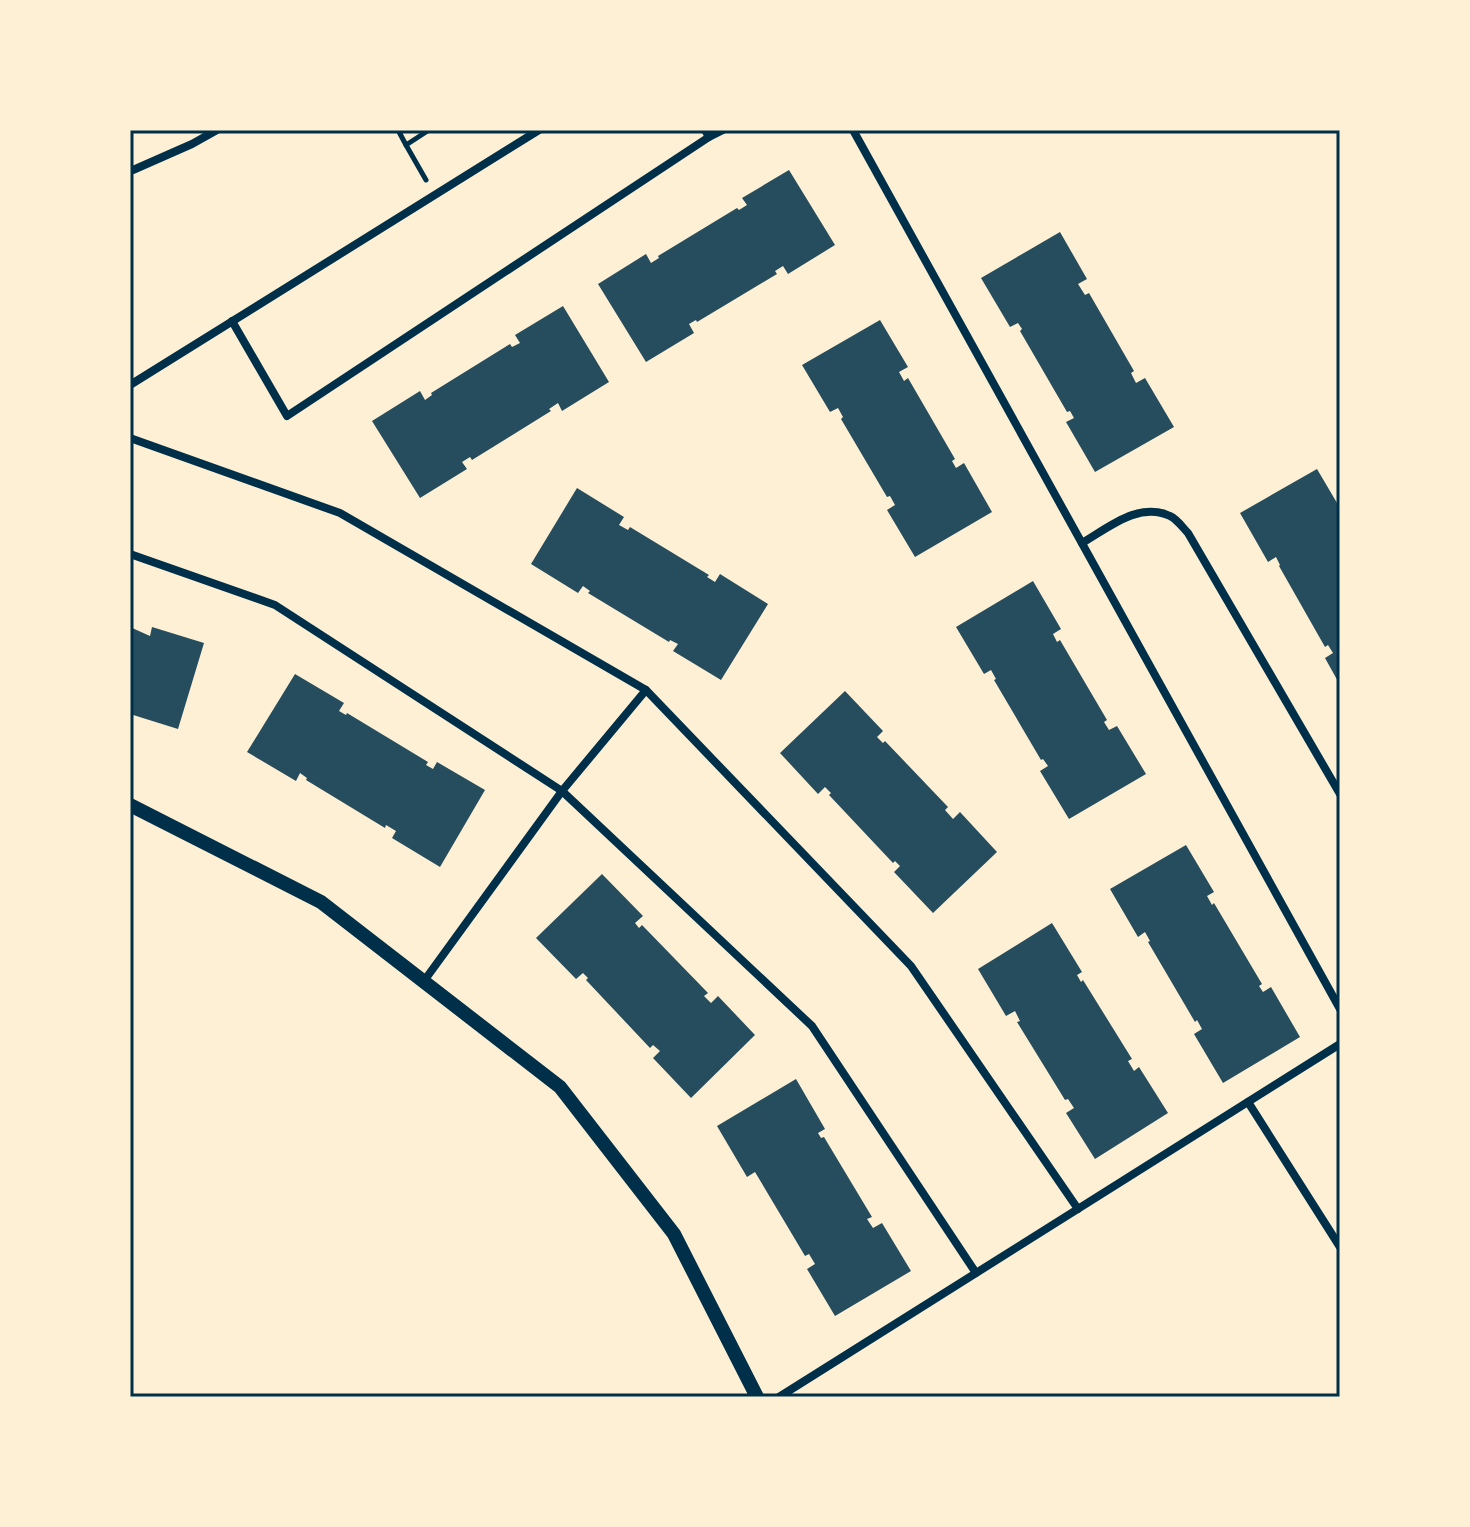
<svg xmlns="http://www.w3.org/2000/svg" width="1470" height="1527" viewBox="0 0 1470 1527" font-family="Mulish,sans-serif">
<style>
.building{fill:#264d5e}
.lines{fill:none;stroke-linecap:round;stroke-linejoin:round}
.path{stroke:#003049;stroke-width:5}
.minor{stroke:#003049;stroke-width:8}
.tertiary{stroke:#003049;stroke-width:14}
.neatline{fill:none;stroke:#003049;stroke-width:3}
</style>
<rect width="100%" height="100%" fill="#fdf0d5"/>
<!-- building -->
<g class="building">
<polygon points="789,170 835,245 788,274 783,266 775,271 777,274 697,322 696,320 689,324 694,333 646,362 598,284 646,254 651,263 659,258 658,256 737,208 739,210 747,205 742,198"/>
<polygon points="1060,232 1087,279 1078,284 1085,295 1089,293 1134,371 1131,373 1136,383 1145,378 1174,427 1095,472 1066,422 1074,418 1070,411 1067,412 1020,331 1022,329 1018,323 1010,327 981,278"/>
<polygon points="563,306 609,382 562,411 558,403 549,409 551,411 472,460 470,457 462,462 467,469 420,498 372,421 420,391 425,400 432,395 431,393 510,344 512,347 520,343 515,335"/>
<polygon points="880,320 908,367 899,372 904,381 908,378 955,459 952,461 956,468 964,463 992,512 915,557 887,510 895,505 890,496 887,497 841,419 843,417 838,408 830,412 802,365"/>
<polygon points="1317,469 1340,508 1340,518 1337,520 1340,525 1340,685 1325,658 1333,653 1328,645 1325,647 1279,566 1280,565 1276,557 1268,562 1240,513"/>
<polygon points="577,488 624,517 619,525 628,530 630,527 709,575 707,577 715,582 720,574 768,604 721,680 673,651 678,644 670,640 669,642 588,593 590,591 583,586 578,593 531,564"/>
<polygon points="1033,581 1061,629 1053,634 1057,642 1060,640 1107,720 1104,722 1109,730 1117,726 1146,774 1069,819 1040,771 1048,766 1043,759 1041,760 994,680 996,679 991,670 984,674 956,627"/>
<polygon points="130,627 150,636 152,627 204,643 178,729 130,714"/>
<polygon points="295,674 344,703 339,711 346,715 347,713 428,762 426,765 433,769 437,762 485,790 440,867 392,838 396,831 386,825 385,828 306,780 307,778 300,773 296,781 247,752"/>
<polygon points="845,691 883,731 877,737 883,743 885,741 948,807 945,810 953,819 960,812 997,852 933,913 894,872 900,866 895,861 893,863 829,795 831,793 825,787 818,794 780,753"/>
<polygon points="1186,845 1214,892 1207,896 1212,905 1214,903 1262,984 1259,986 1263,992 1271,987 1300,1037 1223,1083 1194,1034 1202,1029 1197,1020 1195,1022 1148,942 1150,941 1145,932 1138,937 1110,889"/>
<polygon points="602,874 643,916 635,923 639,928 642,925 708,993 704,996 711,1003 718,996 755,1035 691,1098 653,1058 660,1051 653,1045 650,1048 586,980 588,978 583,973 576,979 536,938"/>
<polygon points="1052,923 1082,972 1077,975 1081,982 1083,980 1132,1059 1128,1061 1134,1071 1139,1067 1168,1113 1095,1159 1066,1113 1074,1108 1068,1099 1065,1100 1017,1022 1020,1021 1015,1011 1006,1016 978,969"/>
<polygon points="796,1079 825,1129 818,1133 821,1138 824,1137 872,1217 867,1219 873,1228 882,1223 911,1271 835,1316 807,1269 815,1264 809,1254 805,1256 755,1172 747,1177 717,1126"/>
</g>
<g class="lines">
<!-- path -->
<g class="path">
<polyline points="398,130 406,145"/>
<polyline points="426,180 406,145 429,130"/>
</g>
<!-- minor -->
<g class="minor">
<polyline points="705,130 709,137 723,130"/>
<polyline points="853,130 1340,1009"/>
<polyline points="130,170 133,170 192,144 217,130"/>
<polyline points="232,321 287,416 709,137"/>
<polyline points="130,385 539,130"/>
<polyline points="130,438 340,513 646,690 911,966 1078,1209"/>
<path d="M1082,543C1108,528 1139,501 1170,516C1177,519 1183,528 1188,533L1340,794"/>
<polyline points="130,554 275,605 562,791 812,1026 976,1273"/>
<polyline points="424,981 562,791 646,690"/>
<polyline points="1248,1102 1340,1247"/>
<polyline points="779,1397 1340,1044"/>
</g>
<!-- tertiary -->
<polyline class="tertiary" points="130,805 321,902 560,1087 674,1234 757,1397"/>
</g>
<!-- border -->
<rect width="1470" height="1527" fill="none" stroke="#fdf0d5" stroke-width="264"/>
<rect x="132" y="132" width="1206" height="1263" class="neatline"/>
</svg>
